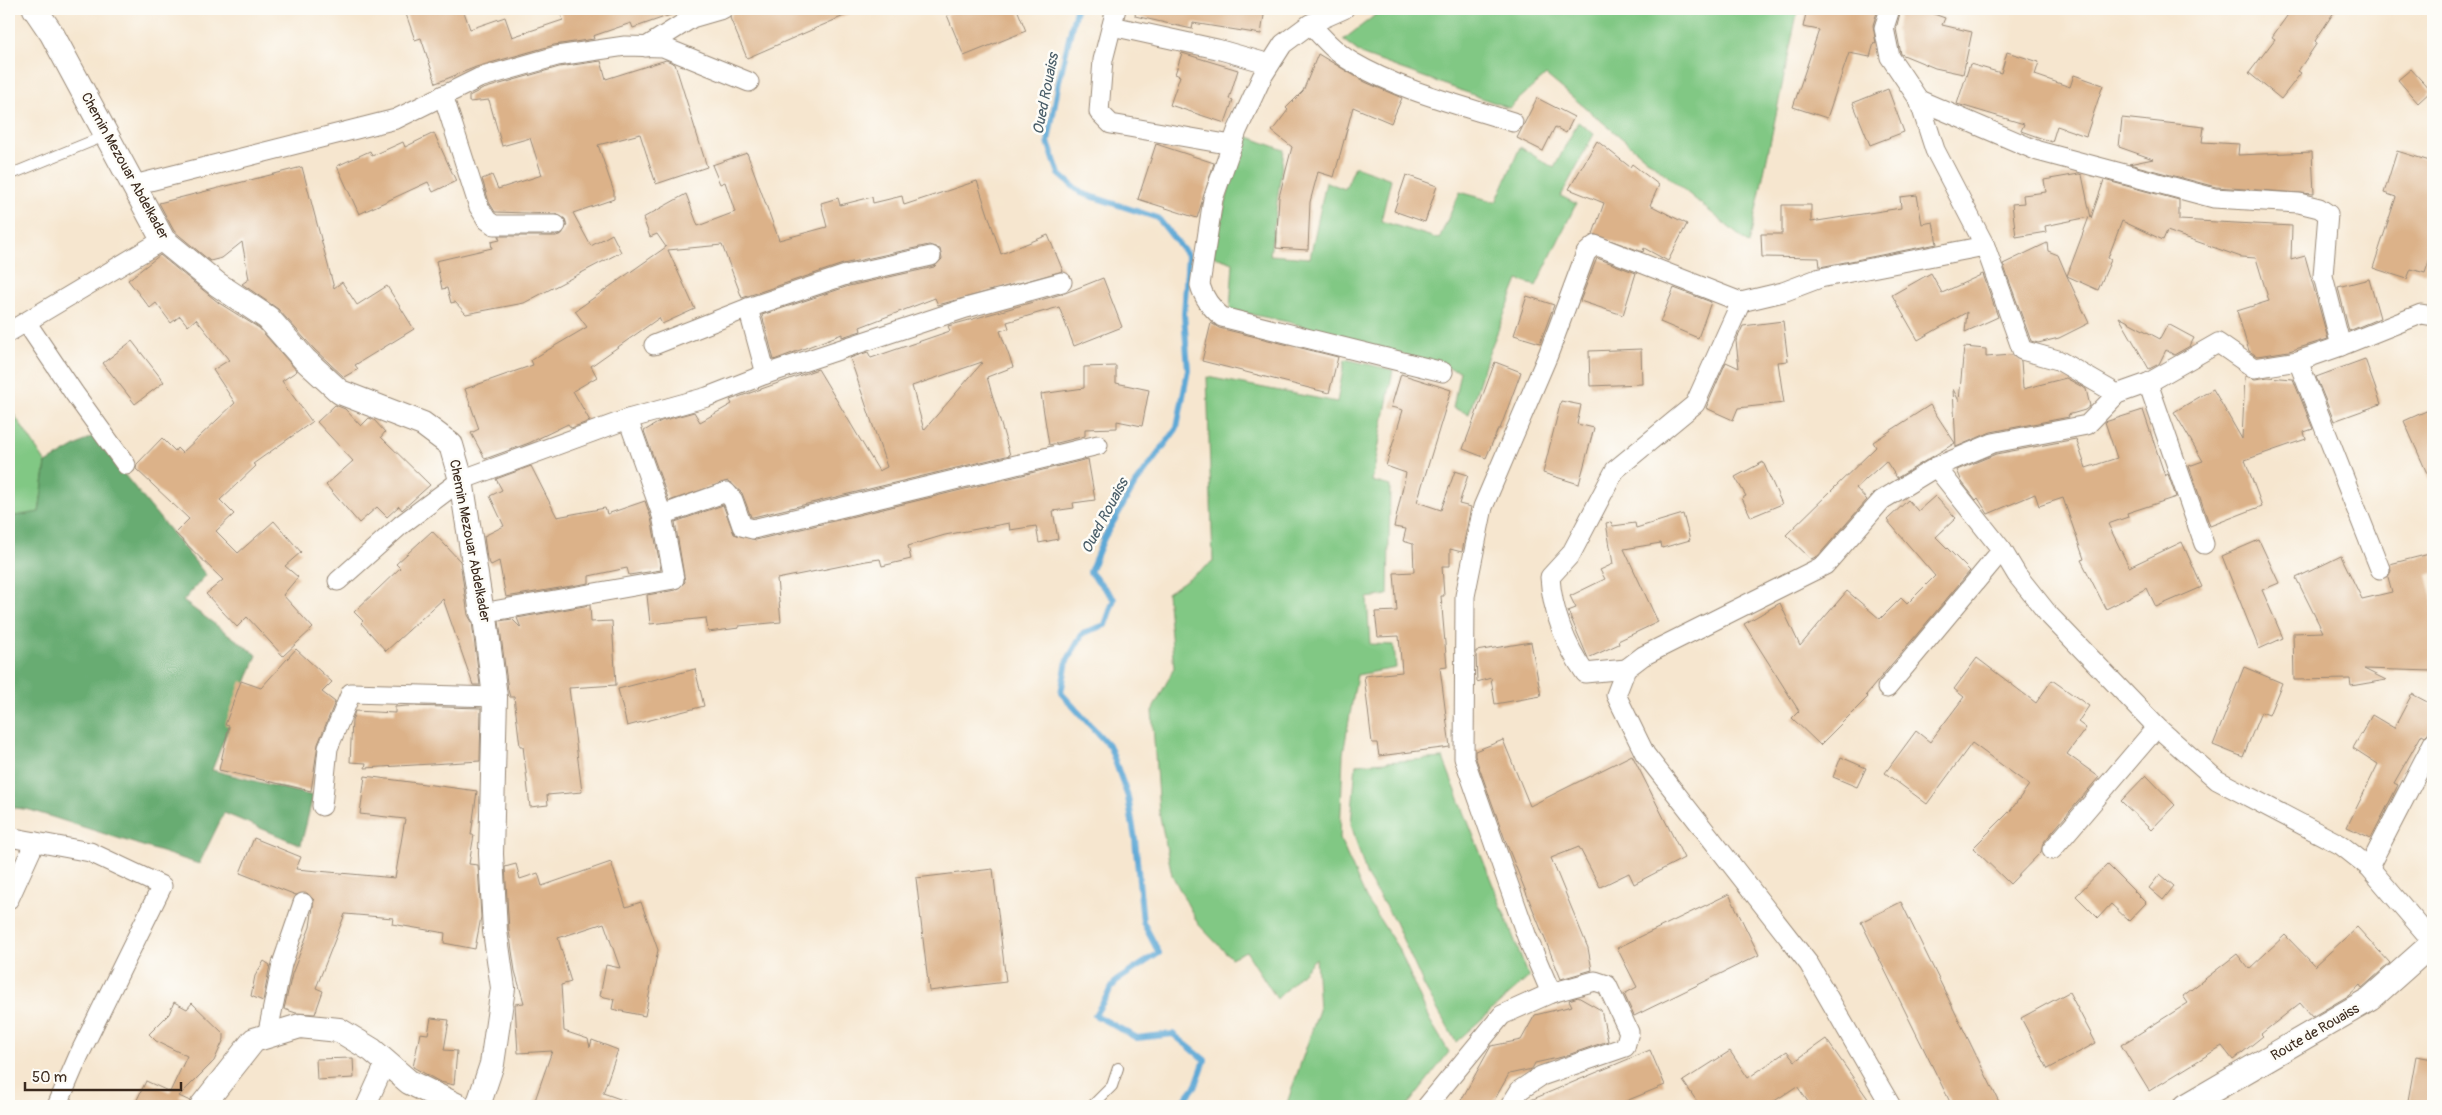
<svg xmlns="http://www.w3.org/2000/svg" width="2442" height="1115" viewBox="0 0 2442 1115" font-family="Pangolin,sans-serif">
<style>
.green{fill:#81c884;stroke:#5e7951}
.forest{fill:#68ac72;stroke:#526b48}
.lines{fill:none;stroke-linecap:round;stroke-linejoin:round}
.stream{stroke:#5fa9d6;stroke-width:6}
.building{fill:#dcb289;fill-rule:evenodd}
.service-casing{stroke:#988876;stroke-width:12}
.minor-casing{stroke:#988876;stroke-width:21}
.tertiary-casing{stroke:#988876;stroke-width:26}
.service{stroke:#fff;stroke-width:10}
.minor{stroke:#fff;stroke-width:19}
.tertiary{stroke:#fff;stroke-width:24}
.labels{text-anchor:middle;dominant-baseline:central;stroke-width:5;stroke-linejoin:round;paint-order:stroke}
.street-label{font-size:14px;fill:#3b2a1e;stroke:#fdfcf7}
.water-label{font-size:15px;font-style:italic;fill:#495d68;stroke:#fdfcf7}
</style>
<rect width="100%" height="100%" fill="#fdfcf7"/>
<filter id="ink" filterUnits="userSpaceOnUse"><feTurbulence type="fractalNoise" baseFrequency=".02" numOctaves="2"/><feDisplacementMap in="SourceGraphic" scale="10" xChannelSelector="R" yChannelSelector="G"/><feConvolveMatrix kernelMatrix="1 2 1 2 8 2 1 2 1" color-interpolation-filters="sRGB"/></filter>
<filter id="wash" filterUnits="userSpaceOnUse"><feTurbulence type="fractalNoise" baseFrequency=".0096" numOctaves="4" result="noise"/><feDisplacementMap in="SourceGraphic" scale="20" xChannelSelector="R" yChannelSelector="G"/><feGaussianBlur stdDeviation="1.12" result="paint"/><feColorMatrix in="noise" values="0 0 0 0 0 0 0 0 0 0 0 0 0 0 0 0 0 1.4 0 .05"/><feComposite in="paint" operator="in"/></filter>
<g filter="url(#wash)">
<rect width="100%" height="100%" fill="#f6e6cf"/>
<!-- green -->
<g class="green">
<polygon points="1383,9 1798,9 1749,244 1546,75 1509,108 1363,55 1343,40"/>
<polygon points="1578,122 1594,134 1561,196 1576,204 1536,286 1518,280 1487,358 1469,414 1453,408 1460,371 1288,322 1230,310 1233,263 1213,256 1233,172 1246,136 1284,150 1270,255 1310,258 1326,182 1345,189 1355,166 1391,179 1381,221 1439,239 1460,192 1496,202 1520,147 1554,168"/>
<polygon points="1345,359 1393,370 1372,481 1390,486 1388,595 1367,598 1370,644 1394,645 1396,668 1357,675 1343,754 1340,839 1366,898 1400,951 1429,1019 1449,1052 1407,1106 1286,1106 1319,1010 1316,958 1277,999 1246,951 1231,958 1198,924 1172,875 1159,812 1152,711 1174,668 1167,593 1213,562 1207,377 1337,402"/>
<polygon points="9,407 46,463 39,513 9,517"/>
<polygon points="1443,758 1529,977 1456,1042 1424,986 1394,920 1367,877 1351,824 1356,764"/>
</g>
<!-- forest -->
<polygon class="forest" points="93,436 206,575 183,601 257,655 212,770 313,796 301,845 224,813 199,864 30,810 9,807 9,517 39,512 46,463"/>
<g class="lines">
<!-- stream -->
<polyline class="stream" points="1076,9 1059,81 1048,142 1059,174 1081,193 1158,218 1188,256 1184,314 1188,370 1177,428 1134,486 1104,538 1090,572 1114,599 1105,625 1083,633 1067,661 1061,693 1110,747 1128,797 1135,839 1143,922 1159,953 1116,981 1095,1015 1137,1038 1173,1034 1205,1060 1196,1085 1180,1106"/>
</g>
<g id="blocks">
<!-- building -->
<g class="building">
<polygon points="423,9 463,9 470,29 505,17 512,37 563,20 559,9 681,9 682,11 633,28 631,23 593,36 594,39 554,45 476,67 436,83 421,38 415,40 406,14"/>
<polygon points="734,9 860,9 747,58 730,18"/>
<polygon points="962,9 1017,9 1026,31 964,56 947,15"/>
<polygon points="1136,9 1265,9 1261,34 1193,23 1192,29 1135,16"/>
<polygon points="1807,9 1878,9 1873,25 1876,44 1874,43 1870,57 1849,53 1827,118 1793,107 1819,30 1803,27"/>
<polygon points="1901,9 1920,9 1945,18 1942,25 1972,32 1963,74 1935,68 1901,54 1896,29"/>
<polygon points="2292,9 2336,9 2315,41 2317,43 2298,71 2301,73 2281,99 2249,73 2275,39 2272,37"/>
<polygon points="2007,52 2039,62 2035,75 2070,87 2074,75 2103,85 2086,136 2057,126 2052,142 2021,131 2024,124 1957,104 1970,64 2001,73"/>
<polygon points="1182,53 1238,70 1229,99 1233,100 1225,123 1170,105 1180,76 1175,74"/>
<polygon points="1318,54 1365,82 1402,98 1391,123 1353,107 1334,177 1318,172 1310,202 1308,250 1276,248 1279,197 1292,147 1272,131 1288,110 1286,108 1303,91"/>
<polygon points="666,60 675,64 707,167 656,184 640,134 598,145 614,192 614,199 573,213 591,246 612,234 621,252 524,303 466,314 455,302 451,303 447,288 442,289 436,261 492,248 491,242 500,240 498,236 556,236 562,234 567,225 565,219 556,214 495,212 489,202 482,179 492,175 498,189 542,175 530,138 502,146 489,100 469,102 469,96 483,89 559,67 601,61 606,79"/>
<polygon points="2411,69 2431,91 2418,103 2398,80"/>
<polygon points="1888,89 1904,132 1870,145 1853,103"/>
<polygon points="1537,98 1574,117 1566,133 1555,127 1543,151 1517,138"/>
<polygon points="2122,118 2204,127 2202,142 2239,144 2238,155 2312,152 2314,194 2216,187 2129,164 2153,159 2119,147"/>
<polygon points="434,133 456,181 433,192 428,182 359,214 337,166 370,151 372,156 403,142 405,147"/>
<polygon points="1597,141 1630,167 1632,164 1659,185 1650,205 1687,224 1668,261 1644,248 1643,252 1593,234 1604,203 1569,189"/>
<polygon points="1156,144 1214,163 1197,218 1138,199"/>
<polygon points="2397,151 2433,162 2433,249 2425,273 2411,269 2407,279 2373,268 2396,197 2384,193"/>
<polygon points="747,153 779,240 827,227 821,203 838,198 840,205 872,197 873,203 902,196 904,205 977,181 1001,254 1048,235 1063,271 938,305 935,298 860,327 861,331 842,337 842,334 774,360 762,315 849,286 934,267 942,259 940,249 929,245 843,264 742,298 722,245 668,250 695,309 662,324 659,318 591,366 597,377 573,391 590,421 571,428 568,424 529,443 485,459 471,433 479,429 465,389 533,365 531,360 587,327 575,311 666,247 657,234 650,237 643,218 686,194 698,226 735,212 725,182 720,184 712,165"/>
<polygon points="302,167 334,288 342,282 357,305 387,286 414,329 355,365 358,369 344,377 314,349 278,309 242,284 249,279 242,242 222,258 210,261 174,231 159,203"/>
<polygon points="2079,174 2082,175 2091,218 2104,180 2179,200 2179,220 2292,226 2291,260 2305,256 2328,339 2289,351 2257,356 2249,351 2237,311 2269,301 2256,258 2241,257 2167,231 2163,240 2122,221 2108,258 2111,260 2098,290 2067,276 2089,323 2059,338 2038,343 2031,341 2003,264 2047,243 2048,251 2058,255 2067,276 2089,217 2045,226 2046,232 2016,237 2012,204 2024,203 2023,195 2046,192 2044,180"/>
<polygon points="1406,175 1437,186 1425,222 1394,211"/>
<polygon points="1917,195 1922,224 1933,222 1937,244 1820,267 1819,258 1762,257 1761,234 1782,234 1782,205 1811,205 1811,222 1901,208 1900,197"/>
<polygon points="160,255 219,303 259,328 297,371 282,381 312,422 253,464 256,466 220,500 234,514 216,531 238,553 274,521 301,552 285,566 298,577 283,595 313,628 283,656 247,617 237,627 206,594 223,580 175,533 189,519 136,469 137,464 162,438 175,451 177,448 182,453 235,403 213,370 229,360 196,319 188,326 180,316 171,323 156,303 150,308 128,280"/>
<polygon points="1597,258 1636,273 1623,315 1580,301"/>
<polygon points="1931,273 1942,293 1983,274 1998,317 1965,332 1967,312 1918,340 1892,295"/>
<path d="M1103,278L1122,327L1074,346L1059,307L1007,322L1009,328L1000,331L1013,367L987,377L1010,455L753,517H751L742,493L728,481L669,501L644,431L661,421L694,412L700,422L732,404L730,400L818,369L879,471L887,467L850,358L868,352L871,358L950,331L948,326L1065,293ZM982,362V363L924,430L912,386Z"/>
<polygon points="2369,279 2380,318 2349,331 2338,287"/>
<polygon points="1674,288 1711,302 1698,338 1660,322"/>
<polygon points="1527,296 1554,305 1540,343 1514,335"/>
<polygon points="2119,317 2160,339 2168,324 2194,338 2190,346 2174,355 2166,350 2159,364 2149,369"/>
<polygon points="1783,321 1788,361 1778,362 1784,403 1738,408 1733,420 1706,408 1726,362 1739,368 1736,341 1743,326"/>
<polygon points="1211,323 1219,328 1338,357 1329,393 1202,361"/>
<polygon points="132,341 164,382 135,404 103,363"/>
<polygon points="1964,347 1986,349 1986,357 2012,355 2021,361 2023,389 2066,378 2086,389 2090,406 2085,410 2068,415 2069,417 1991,432 1956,447 1953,389 1959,401"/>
<polygon points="1641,349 1642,384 1590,386 1589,351"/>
<polygon points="2365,359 2381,404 2334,421 2316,377"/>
<polygon points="1495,362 1521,372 1500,429 1498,429 1486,458 1463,449"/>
<polygon points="1116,366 1116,383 1149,390 1142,426 1117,421 1117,428 1085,429 1085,436 1049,445 1041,394 1084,388 1084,367"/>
<polygon points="1401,374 1451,390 1417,502 1441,510 1455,471 1468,475 1459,504 1471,507 1462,552 1450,549 1450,566 1442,566 1444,596 1441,596 1447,667 1440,668 1450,747 1379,756 1377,743 1372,743 1364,676 1402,672 1399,636 1378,637 1375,612 1397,611 1394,573 1414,572 1413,544 1403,541 1406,529 1394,527 1406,473 1386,466 1403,410 1391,407"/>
<polygon points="2245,376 2255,379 2268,377 2293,379 2313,429 2304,432 2306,439 2245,460 2262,506 2210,526 2189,466 2203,461 2174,412 2213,389 2242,439"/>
<polygon points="1561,401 1581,405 1577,424 1594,428 1579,484 1543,473"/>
<polygon points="335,405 345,409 361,426 369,418 374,420 385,432 381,437 430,485 402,510 399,506 387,517 377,507 359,523 326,485 353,461 317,422"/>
<polygon points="1930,405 1955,443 1897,478 1886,461 1856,488 1867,500 1818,556 1811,559 1786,535 1876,447 1873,442"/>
<polygon points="2433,408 2433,487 2404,421"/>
<polygon points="2143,410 2165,476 2168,474 2176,497 2127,513 2128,517 2108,524 2129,567 2182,542 2202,587 2156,607 2147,588 2106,609 2081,560 2084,559 2063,498 2039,506 2035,494 1988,514 1978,498 1976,500 1962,482 1957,470 1996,454 2076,439 2086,468 2117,458 2105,422"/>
<polygon points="1088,459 1095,500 1073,503 1074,508 1053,511 1058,539 1039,543 1036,526 1010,530 1009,523 945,535 908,546 911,559 882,566 880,559 866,561 777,579 781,622 739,626 739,628 708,632 706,618 650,624 647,595 676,590 685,582 675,522 723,505 734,534 756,540"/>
<polygon points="1763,462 1782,504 1751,517 1742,498 1746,496 1735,477"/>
<polygon points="531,466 557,517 605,508 607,514 645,501 651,518 661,570 629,575 627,568 589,576 589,583 506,597 499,561 491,565 487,559 484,536 504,526 490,496 502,490 496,479"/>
<polygon points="1935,496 1956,518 1936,537 1970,571 1866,695 1868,697 1820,745 1792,718 1799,711 1744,624 1780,603 1800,646 1847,591 1880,619 1901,598 1907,604 1935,576 1887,520 1908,500 1918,511"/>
<polygon points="1683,514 1690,540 1662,548 1661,543 1624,549 1658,622 1618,641 1619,644 1588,658 1568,611 1576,608 1570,596 1605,579 1600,570 1613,564 1606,523 1611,522 1613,526 1635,523 1636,528"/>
<polygon points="432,531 460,561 468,615 472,622 480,685 473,685 443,599 386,651 361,623 363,621 354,612 400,568 396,564"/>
<polygon points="2259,540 2279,583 2262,590 2283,638 2259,649 2222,556"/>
<polygon points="2433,553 2433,573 2427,575 2433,600 2433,671 2364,669 2386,680 2351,686 2350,679 2294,680 2293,633 2323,632 2296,578 2341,556 2362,599 2392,592 2388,577 2391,571 2390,564"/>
<polygon points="590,605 591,622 612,621 616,685 569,688 582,792 547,795 548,805 530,807 523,746 520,746 514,697 510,697 508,690 499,621 512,619 521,628 517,618"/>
<polygon points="1531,642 1541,696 1495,704 1491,678 1477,682 1476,651"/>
<polygon points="296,649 332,682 322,692 335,702 318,744 311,791 219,770 229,726 225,725 241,681 261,688"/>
<polygon points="1977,658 2036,703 2052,680 2089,706 2078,722 2086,728 2067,754 2099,777 2043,843 2041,852 2010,884 1973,848 2011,810 2029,785 1972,743 1927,804 1885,773 1916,731 1930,742 1964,697 1954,689"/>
<polygon points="2244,667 2282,683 2269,715 2261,712 2243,757 2213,745"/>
<polygon points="695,669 704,706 627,726 618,689"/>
<polygon points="2412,694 2433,705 2433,723 2428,733 2425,736 2422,734 2394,783 2398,785 2371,838 2347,827 2378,764 2353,748 2372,715 2394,728"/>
<polygon points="407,706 481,708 480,761 365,768 366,763 350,762 352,721 355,711 395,713 395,707"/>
<polygon points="1503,740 1530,806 1632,755 1684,858 1634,884 1629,873 1600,887 1579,847 1551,858 1588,948 1592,970 1561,979 1507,845 1475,756 1475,751"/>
<polygon points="1841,757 1866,768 1857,787 1833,777"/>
<polygon points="2146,775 2175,805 2151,830 2121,801"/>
<polygon points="365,776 477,791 471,835 474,835 469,864 478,865 481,917 475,949 444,943 445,933 392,924 393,918 345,914 316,988 323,991 315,1014 296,1013 284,1009 292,974 310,927 314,900 307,893 296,895 240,873 254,838 301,857 296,869 395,878 405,819 360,814"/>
<polygon points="611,862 626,907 641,902 658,950 645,1016 612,1009 614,999 600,996 606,965 620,968 604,923 558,938 571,982 561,985 564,1031 588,1039 590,1047 592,1040 618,1050 603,1093 634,1104 634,1106 533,1106 552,1051 518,1053 515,1004 524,1003 515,971 509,930 505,867 516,864 520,879 538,873 542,886"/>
<polygon points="2107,864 2146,903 2129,921 2111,904 2098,918 2076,896"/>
<polygon points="993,869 1006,982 929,991 916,878"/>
<polygon points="2160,874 2174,886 2163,900 2149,888"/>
<polygon points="1729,894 1759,955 1634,1016 1624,994 1637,987 1617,948"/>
<polygon points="1901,902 2001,1106 1952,1106 1861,922"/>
<polygon points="2357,927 2390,963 2362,988 2360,985 2348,996 2312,1017 2300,1003 2261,1034 2263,1036 2233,1060 2222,1046 2149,1091 2121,1045 2188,1003 2183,996 2237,954 2249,969 2285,935 2315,966"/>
<polygon points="264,961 270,965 263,1001 251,996 255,976"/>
<polygon points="2069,992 2096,1043 2048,1069 2021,1018"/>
<polygon points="1578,997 1601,1010 1608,1041 1562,1057 1535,1063 1532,1069 1509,1074 1491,1106 1458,1106 1491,1046 1521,1040 1535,1015 1572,1006 1569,1000"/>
<polygon points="174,1002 187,1009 192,1003 224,1034 224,1039 214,1061 179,1096 190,1101 189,1106 134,1106 146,1081 170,1092 187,1056 156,1041 149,1034 169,1014"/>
<polygon points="431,1018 449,1020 444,1050 457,1051 454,1085 440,1082 413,1067 420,1033 428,1034"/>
<polygon points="1826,1039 1873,1106 1811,1106 1797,1086 1767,1106 1700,1106 1683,1081 1730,1051 1748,1078 1787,1051 1795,1061"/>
<polygon points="1650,1050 1665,1085 1614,1106 1523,1106 1526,1102"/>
<polygon points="2416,1056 2433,1059 2433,1106 2407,1106"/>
<polygon points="353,1058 354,1078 317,1080 316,1059"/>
</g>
</g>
</g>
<g filter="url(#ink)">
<use href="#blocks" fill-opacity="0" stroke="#988876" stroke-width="1"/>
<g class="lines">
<!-- service casing -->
<g class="service-casing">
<g id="service">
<polyline points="9,175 107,135"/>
<polyline points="1092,1106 1112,1086 1118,1068"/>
</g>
</g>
<!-- minor casing -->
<g class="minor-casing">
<g id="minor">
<polyline points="1116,9 1103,60 1099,112 1111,124 1232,145"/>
<path d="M1344,9L1310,24L1283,44L1262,77L1237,131L1213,199L1200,285C1204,299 1211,308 1222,317L1443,372"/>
<polyline points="1890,9 1884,28 1890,57 1919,100 1935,150 1985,246 2022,350 2058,360 2117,394"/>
<path d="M1310,24C1323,38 1336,53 1352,62C1401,91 1460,105 1513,122"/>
<polyline points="1112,26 1217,49 1270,64"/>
<polyline points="646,47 692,18 723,9"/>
<polyline points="443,95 479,207 487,220 494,225 556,225"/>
<polyline points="1919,100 2038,151 2214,198 2299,203 2319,208 2328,214 2323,276 2341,346"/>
<polyline points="134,185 396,119 479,78 557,56 625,46 663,47 749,82"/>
<polyline points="748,308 766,374"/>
<polyline points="26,322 74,393 126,465"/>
<polyline points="9,332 163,240"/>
<polyline points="654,345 748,308 846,275 931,256"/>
<polyline points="2298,361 2380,569"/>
<polyline points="2148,383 2204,544"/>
<polyline points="628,419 662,515 726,492 733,500 742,526 753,529 1098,445"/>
<polyline points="1936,467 2002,550 2017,575 2049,615 2157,727 2217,780 2341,845 2369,867 2433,942"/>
<polyline points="338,581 401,525 461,480 628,419 707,397 766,374 966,308 1062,282"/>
<polyline points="482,613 674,579 662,515"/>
<path d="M1626,669L1585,673C1566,646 1552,611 1550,577L1571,554L1615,470L1695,404L1741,302"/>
<polyline points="1887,688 2002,550"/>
<polyline points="322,806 328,748 351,693 495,697"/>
<polyline points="9,837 90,852 162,886 79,1055 57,1106"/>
<polyline points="2052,850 2157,727"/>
<polyline points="2369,867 2433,743"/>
<polyline points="9,899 35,842"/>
<polyline points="1551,993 1527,937 1464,758 1465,596 1483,507 1548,355 1586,253 1595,245 1741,302 1783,292 1820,278 1985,246"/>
<polyline points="267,1036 282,964 303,903"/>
<polyline points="366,1106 386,1062"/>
<polyline points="1427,1106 1502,1015 1551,993 1595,981 1607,985 1629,1032 1625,1047 1541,1076 1520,1090 1510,1106"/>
<polyline points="1891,1106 1809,964 1645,754 1616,695 1626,669 1643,656 1825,565 1882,500 1936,467 1993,443 2087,425 2117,394 2148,383 2218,343 2254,368 2298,361 2341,346 2421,314 2433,316"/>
</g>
</g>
<!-- tertiary casing -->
<g class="tertiary-casing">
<g id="tertiary">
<polyline points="35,9 52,34 163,240 217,284 268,318 304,359 340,392 423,424 451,445 461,480 482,613 485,617 495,697 491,854 495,931 503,988 492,1064 478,1106"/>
<polyline points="202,1106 254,1040 300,1026 339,1030 372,1050 409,1082 458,1106"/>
<polyline points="2186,1106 2370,999 2433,943"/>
</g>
</g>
<!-- service -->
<use href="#service" class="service"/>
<!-- minor -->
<use href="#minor" class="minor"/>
<!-- tertiary -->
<use href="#tertiary" class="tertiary"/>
</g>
</g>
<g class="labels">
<!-- street labels -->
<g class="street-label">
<text transform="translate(125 166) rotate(61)">Chemin Mezouar Abdelkader</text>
<text transform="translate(470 541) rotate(79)">Chemin Mezouar Abdelkader</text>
<text transform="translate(2315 1032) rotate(-30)">Route de Rouaiss</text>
</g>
<!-- water labels -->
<g class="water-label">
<text transform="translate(1046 94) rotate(-79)">Oued Rouaiss</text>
<text transform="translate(1105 516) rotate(-62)">Oued Rouaiss</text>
</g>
</g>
<!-- margin -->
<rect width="2442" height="1115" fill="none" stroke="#fdfcf7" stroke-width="30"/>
<!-- scale -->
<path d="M25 1082v8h156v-8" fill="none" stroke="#3b2a1e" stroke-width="2.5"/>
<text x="32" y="1082" font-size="15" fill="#3b2a1e" stroke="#fdfcf7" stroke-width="4" paint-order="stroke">50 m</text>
</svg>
